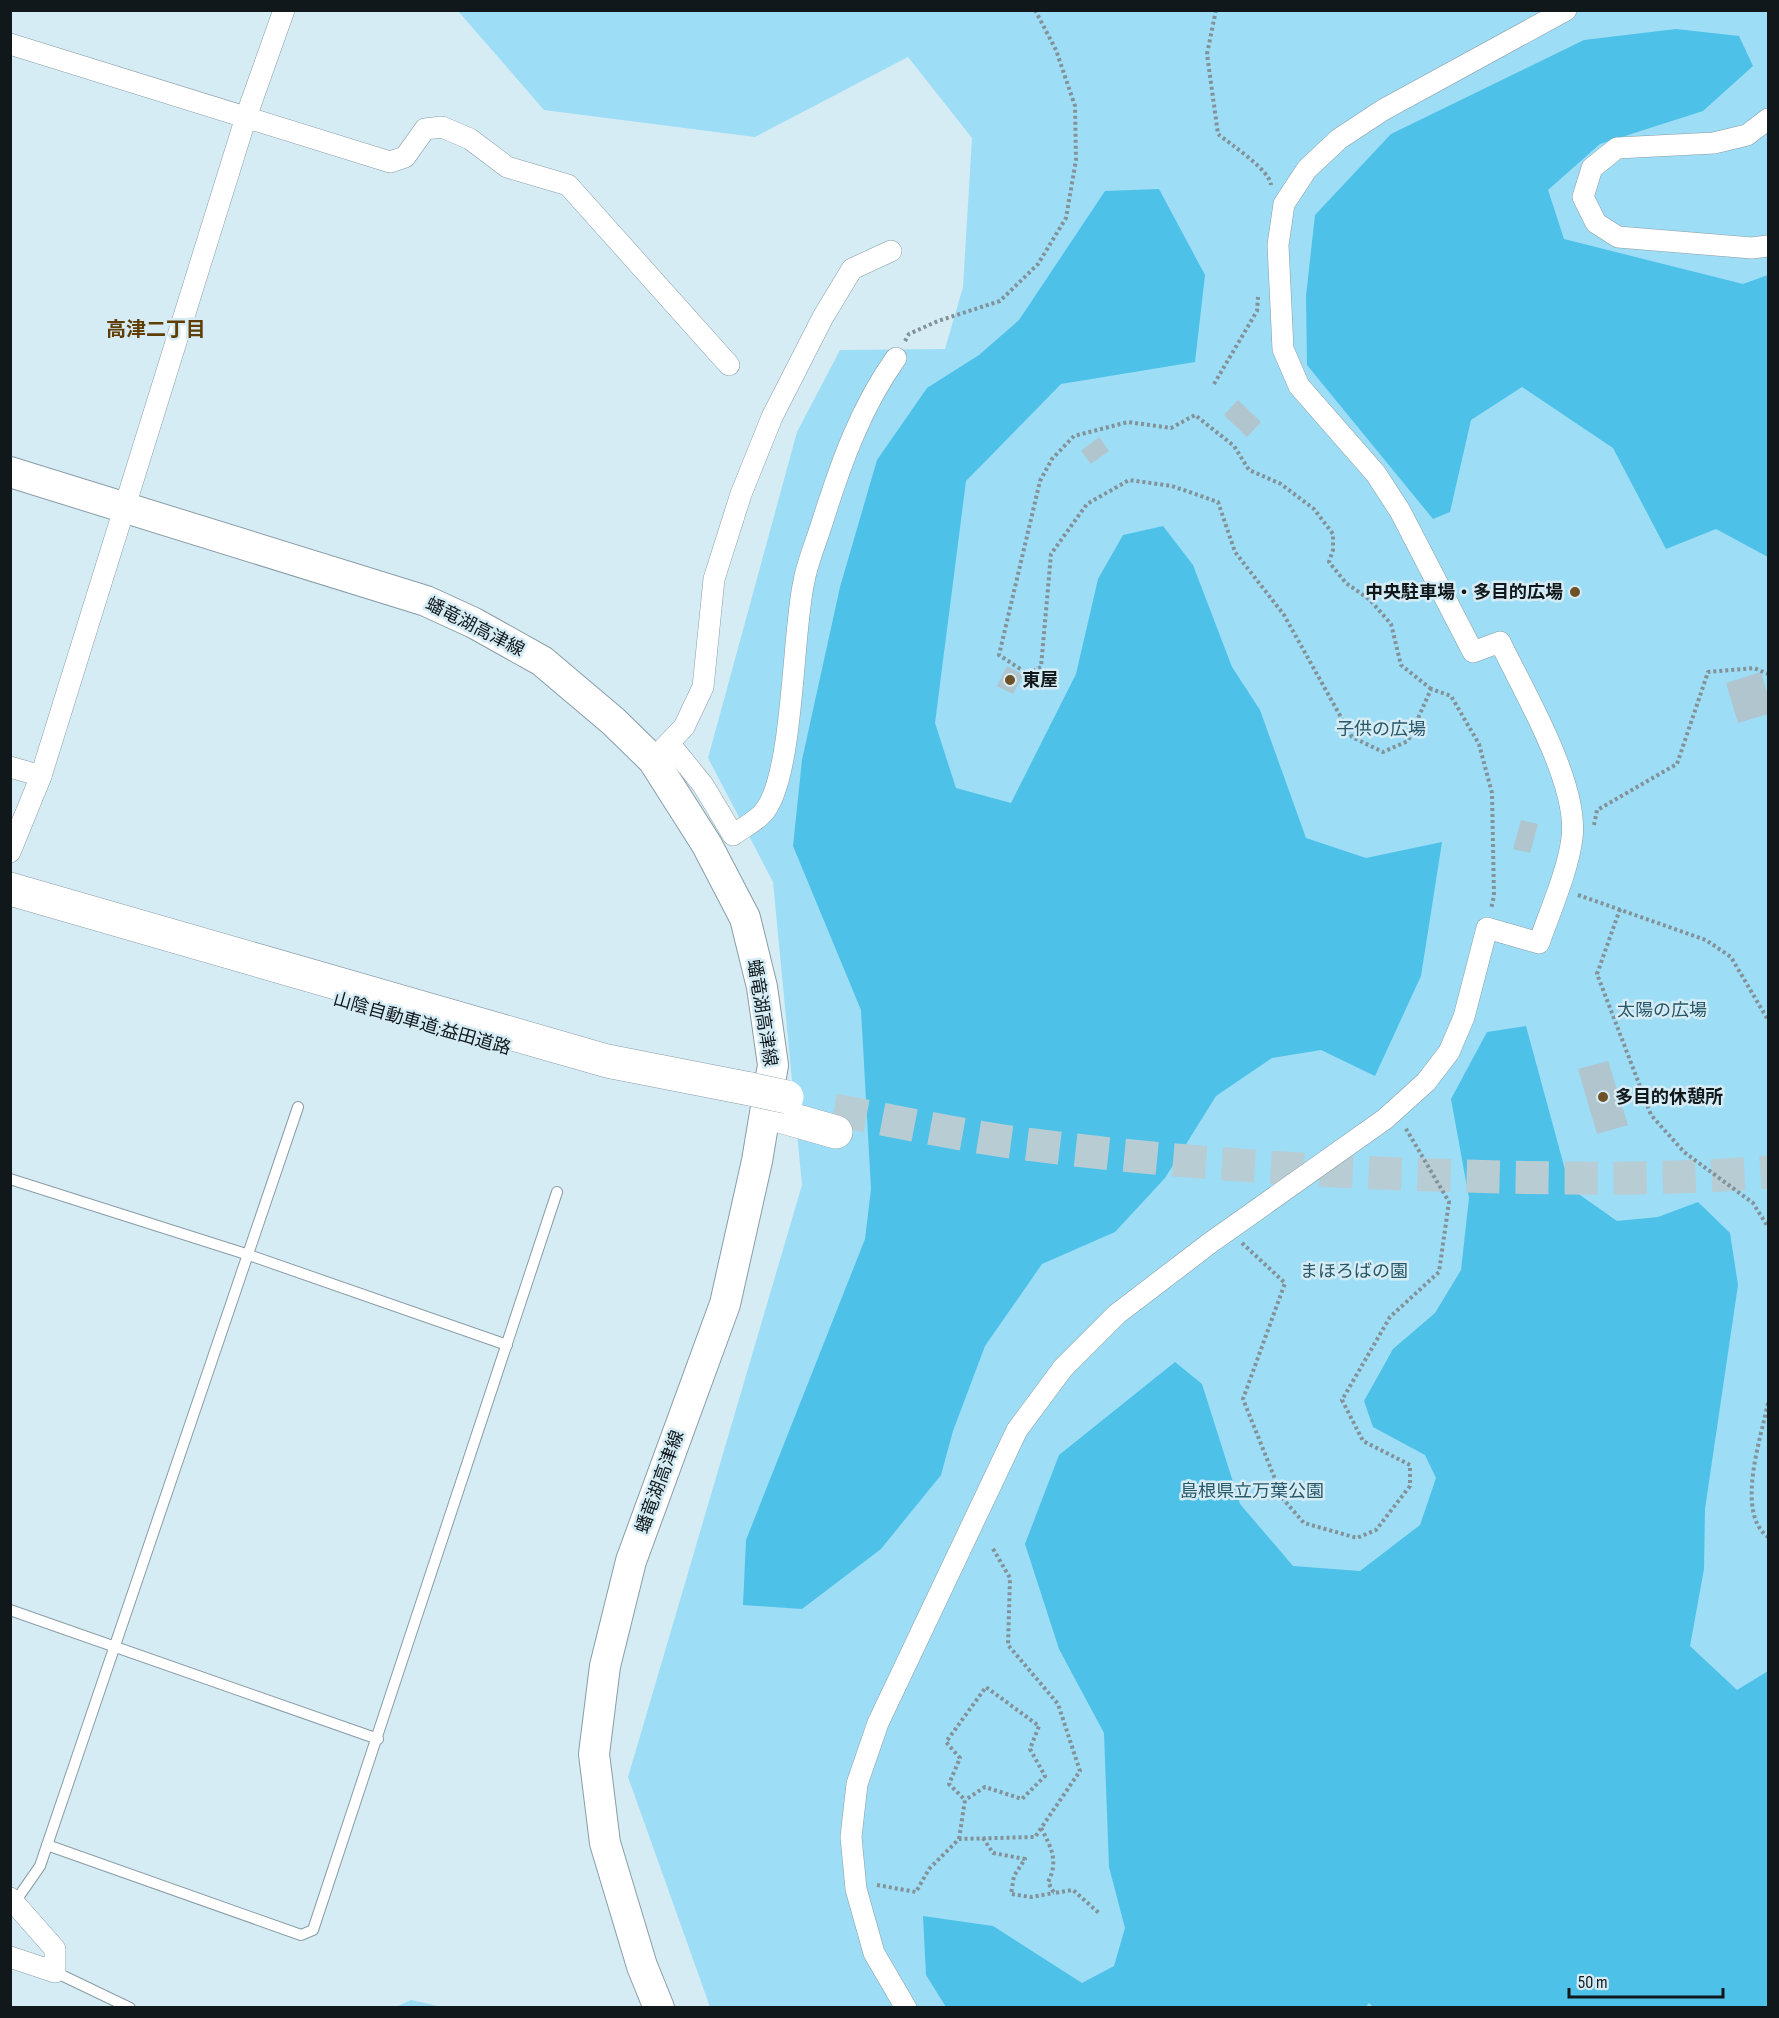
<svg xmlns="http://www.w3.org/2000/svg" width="1779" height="2018" viewBox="0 0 1779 2018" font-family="'Sofia Sans Condensed','Noto Sans JP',sans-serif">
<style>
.green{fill:#9dddf6}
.forest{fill:#4ec1e9}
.building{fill:#b0c5ce}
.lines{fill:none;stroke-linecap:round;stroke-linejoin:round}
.highway-tunnel{stroke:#b8ccd4;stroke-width:33;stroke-dasharray:33 16;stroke-linecap:butt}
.lane-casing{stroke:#899da6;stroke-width:12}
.street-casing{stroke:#899da6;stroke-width:22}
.secondary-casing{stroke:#899da6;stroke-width:32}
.highway-casing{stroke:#899da6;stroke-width:34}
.path{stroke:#829298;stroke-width:4;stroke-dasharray:3 3;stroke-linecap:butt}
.lane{stroke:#fff;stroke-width:10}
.street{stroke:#fff;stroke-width:21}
.secondary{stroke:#fff;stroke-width:30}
.highway{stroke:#fff;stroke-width:33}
.highway-bridge-casing{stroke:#899da6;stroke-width:34;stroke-linecap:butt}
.highway-bridge{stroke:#fff;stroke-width:33}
.poi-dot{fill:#6f5126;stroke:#d6ecf5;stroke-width:2}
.labels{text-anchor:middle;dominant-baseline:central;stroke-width:5;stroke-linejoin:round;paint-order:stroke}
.poi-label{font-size:18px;font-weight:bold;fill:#10181b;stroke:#d6ecf5;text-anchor:start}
.street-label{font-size:18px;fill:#10181b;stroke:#d6ecf5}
.park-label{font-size:18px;fill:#275768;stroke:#d6ecf5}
.neighbourhood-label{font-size:20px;font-weight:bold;fill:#5f3e05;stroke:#d6ecf5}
</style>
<rect width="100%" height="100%" fill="#d6ecf5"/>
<!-- green -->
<g class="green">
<polygon points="458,11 1768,11 1768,2007 710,2007 628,1777 802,1185 773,882 708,758 797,432 840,350 945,349 963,287 972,138 908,57 755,137 544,110"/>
<polygon points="411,2000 442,2007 396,2007"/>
</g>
<!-- forest -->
<g class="forest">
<polygon points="1676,29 1739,36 1753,66 1703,111 1600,144 1548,190 1564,239 1743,284 1768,275 1768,557 1716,529 1666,549 1613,448 1522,387 1471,420 1450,512 1433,519 1307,365 1306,296 1315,215 1391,134 1584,40"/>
<polygon points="1159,189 1205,275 1195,362 1061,384 966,481 935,723 956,788 1011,803 1076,674 1098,579 1123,535 1163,526 1193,565 1232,667 1260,710 1306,838 1366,858 1442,842 1421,976 1375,1076 1321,1050 1272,1058 1216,1096 1165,1178 1115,1232 1042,1264 985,1346 953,1431 941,1475 881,1549 802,1609 743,1605 746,1540 865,1239 871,1189 861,1010 793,846 802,760 840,587 877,460 927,388 979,355 1019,320 1105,191"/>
<polygon points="1526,1026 1570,1188 1617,1221 1658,1217 1698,1202 1730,1233 1738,1285 1705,1509 1704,1569 1690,1646 1737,1690 1768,1671 1768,2007 1374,2008 1369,2003 1365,2008 946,2007 926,1975 923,1916 993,1926 1082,1983 1114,1966 1125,1928 1109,1867 1104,1733 1059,1649 1025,1544 1059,1455 1175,1362 1202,1384 1240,1504 1293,1566 1360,1571 1420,1525 1436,1478 1425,1455 1373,1427 1364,1401 1393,1349 1435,1313 1461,1270 1469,1198 1451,1099 1487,1032"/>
</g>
<!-- building -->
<g class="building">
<polygon points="1238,400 1261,422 1247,437 1224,415"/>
<polygon points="1099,437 1109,451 1091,464 1081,451"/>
<polygon points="1007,666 1023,675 1013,694 997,686"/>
<polygon points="1761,672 1768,696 1768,714 1738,723 1726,683"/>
<polygon points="1521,820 1538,824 1530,853 1513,849"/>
<polygon points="1608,1061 1628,1125 1597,1134 1578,1069"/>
</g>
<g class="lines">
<!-- highway-tunnel -->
<path class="highway-tunnel" d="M834,1110C893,1121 951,1133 1010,1142C1162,1162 1314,1172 1467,1176C1568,1179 1668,1180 1768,1172"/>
<!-- lane casing -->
<g class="lane-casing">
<g id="lane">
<polyline points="10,1179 249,1255 507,1345"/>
<polyline points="10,1610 378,1739"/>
<polyline points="47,1845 301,1935 313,1930 557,1192"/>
<polyline points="15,1902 40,1866 298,1107"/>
<polyline points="55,1972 130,2008"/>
</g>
</g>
<!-- street casing -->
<g class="street-casing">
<g id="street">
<polyline points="10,44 390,162 405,157 425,129 442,127 470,139 507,167 568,185 729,365"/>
<polyline points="1768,119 1747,135 1714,143 1617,148 1592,168 1583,197 1596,223 1618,237 1752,248 1768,246"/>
<path d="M669,743L703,785L733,835C742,828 755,822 763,813C794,779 792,633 804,581C808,560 817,540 823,520C841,463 861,407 896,358"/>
<polyline points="661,751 684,727 703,687 714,579 741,494 772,417 823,317 852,269 891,251"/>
<polyline points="10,767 41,776"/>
<polyline points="10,852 41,776 246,117 284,10"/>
<polyline points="10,1898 55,1949 55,1972 10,1957"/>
<path d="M906,2008L874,1953L856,1889L851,1837L857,1784L878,1723L1017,1430L1063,1368L1117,1314L1210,1243L1385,1119L1426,1082L1449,1052L1464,1017L1487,928L1539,943C1550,911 1568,871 1572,838C1579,784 1524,692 1500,642L1473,652L1400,511L1376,474L1299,386L1283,349L1278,245L1284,204L1307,169L1339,139L1383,110L1566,10"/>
</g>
</g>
<!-- secondary casing -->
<g class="secondary-casing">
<polyline id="secondary" points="10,472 426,601 474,623 542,661 613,721 653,760 707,845 745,918 762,987 773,1065 757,1161 725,1304 631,1561 605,1666 594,1754 605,1843 642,1966 659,2008"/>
</g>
<!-- highway casing -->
<g class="highway-casing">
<g id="highway">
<polyline points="10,889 607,1061 750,1089"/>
<polyline points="783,1117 836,1132"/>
</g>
</g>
<!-- path -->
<g class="path">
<path d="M1216,10L1207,54L1218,134C1230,144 1270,170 1271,185"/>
<polyline points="905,341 909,334 938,321 1000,301 1038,264 1066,218 1076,160 1075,106 1056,50 1035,10"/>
<polyline points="1214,384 1257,311 1258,297"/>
<polyline points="1431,689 1401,665 1391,624 1370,600 1346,583 1329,562 1333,550 1333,534 1314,509 1281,484 1249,470 1234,446 1195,415 1171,428 1128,422 1074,436 1052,459 1040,481 999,655 1028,674 1041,667 1051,554 1087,504 1129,480 1172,486 1218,502 1235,552 1284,615 1352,737 1383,752 1408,741 1431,689 1451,696 1479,744 1492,793 1494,896 1491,909"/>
<polyline points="1594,825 1597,810 1677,764 1708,672 1754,668 1768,674"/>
<polyline points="1578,895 1706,940 1731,957 1768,1020"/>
<polyline points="1620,909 1597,974 1651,1115 1684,1152 1753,1203 1768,1227"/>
<polyline points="1242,1243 1285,1283 1243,1399 1283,1499 1304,1523 1357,1538 1376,1530 1410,1486 1410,1465 1363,1441 1342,1400 1390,1317 1439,1272 1449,1202 1405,1127"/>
<path d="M1768,1403C1761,1438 1735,1513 1768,1537"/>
<path d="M1041,1828C1051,1847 1059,1861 1048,1882L1054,1893L1073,1890L1099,1913"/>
<polyline points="983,1838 993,1853 1025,1859 1014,1876 1011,1894 1031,1897 1054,1893"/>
<polyline points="959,1839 965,1800 949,1784 960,1758 946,1742 986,1687 1039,1726 1030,1749 1045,1776 1022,1799 985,1787 965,1800"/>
<polyline points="877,1885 916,1892 929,1869 959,1839 1035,1837 1080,1771 1058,1704 1008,1645 1010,1578 992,1547"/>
</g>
<!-- lane -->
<use href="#lane" class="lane"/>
<!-- street -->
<use href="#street" class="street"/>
<!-- secondary -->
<use href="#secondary" class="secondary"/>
<!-- highway -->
<use href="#highway" class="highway"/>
<!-- highway-bridge casing -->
<g class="highway-bridge-casing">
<polyline id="highway-bridge" points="750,1089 787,1097"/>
</g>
<!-- highway-bridge -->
<use href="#highway-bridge" class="highway-bridge"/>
</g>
<!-- markers -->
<g class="poi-dot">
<circle cx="1575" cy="592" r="6"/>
<circle cx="1010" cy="680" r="6"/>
<circle cx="1603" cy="1097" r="6"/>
</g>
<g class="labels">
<!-- poi labels -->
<g class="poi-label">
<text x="1563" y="592" text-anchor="end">中央駐車場・多目的広場</text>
<text x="1022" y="680">東屋</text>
<text x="1615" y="1097">多目的休憩所</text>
</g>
<!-- street labels -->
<g class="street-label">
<text transform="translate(475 627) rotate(27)">蟠竜湖高津線</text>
<text transform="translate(762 1013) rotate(81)">蟠竜湖高津線</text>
<text transform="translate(422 1024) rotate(16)">山陰自動車道;益田道路</text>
<text transform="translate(660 1482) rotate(-70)">蟠竜湖高津線</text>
</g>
<!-- park labels -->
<g class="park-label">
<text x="1381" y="729">子供の広場</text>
<text x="1662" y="1010">太陽の広場</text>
<text x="1354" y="1271">まほろばの園</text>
<text x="1252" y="1491">島根県立万葉公園</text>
</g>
<!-- neighbourhood labels -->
<g class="neighbourhood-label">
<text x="156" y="330">高津二丁目</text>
</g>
</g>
<!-- border -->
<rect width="1779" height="2018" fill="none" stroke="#10181b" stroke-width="24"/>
<!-- scale -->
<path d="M1569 1988v9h154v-9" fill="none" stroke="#10181b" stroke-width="3"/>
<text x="1578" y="1988" font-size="18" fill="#10181b" stroke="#d6ecf5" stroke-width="4.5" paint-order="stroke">50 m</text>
</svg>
